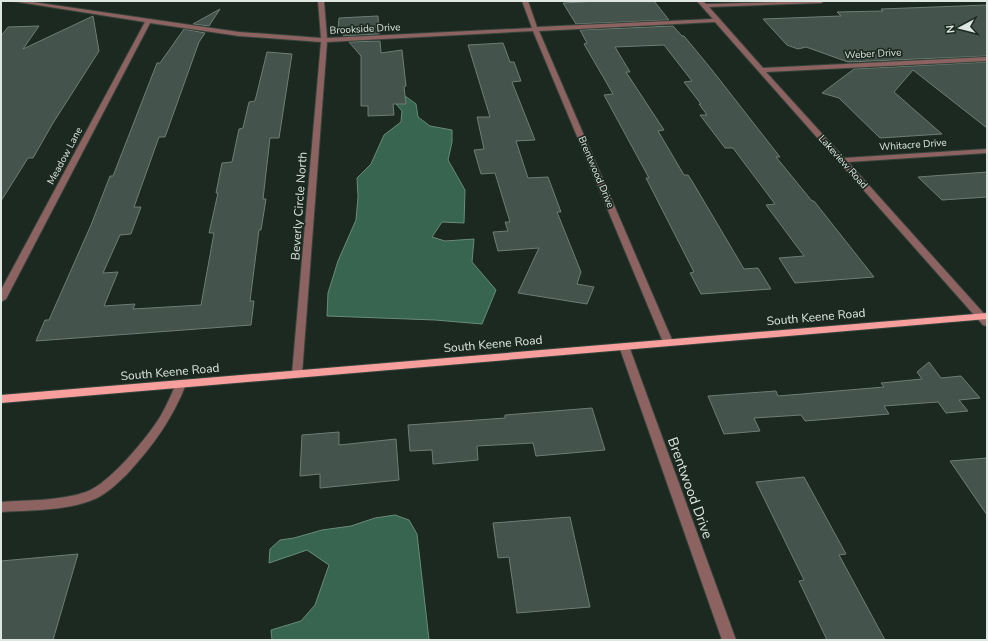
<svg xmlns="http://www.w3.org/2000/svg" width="988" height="641" viewBox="0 0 988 641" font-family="'Nunito Sans',sans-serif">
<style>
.water{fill:#37654f;stroke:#698c7b}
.building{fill:#44534b;stroke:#6d7e75}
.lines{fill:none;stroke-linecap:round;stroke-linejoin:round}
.minor-casing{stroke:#36443c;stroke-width:2}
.major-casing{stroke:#36443c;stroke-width:2}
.minor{fill:#8d6361;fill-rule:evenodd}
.major{fill:#f69f9d;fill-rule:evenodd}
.labels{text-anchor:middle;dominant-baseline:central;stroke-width:3.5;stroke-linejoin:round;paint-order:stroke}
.far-street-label{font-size:10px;fill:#dee7e2;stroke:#1b2921}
.street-label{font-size:12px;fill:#dee7e2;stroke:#1b2921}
.near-street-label{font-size:14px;fill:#dee7e2;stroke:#1b2921}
</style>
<rect width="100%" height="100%" fill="#1b2921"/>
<!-- water -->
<g class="water">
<polygon points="405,96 416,104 418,117 430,126 452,130 452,142 448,160 465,190 464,223 442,222 432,237 445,241 474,239 472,262 496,290 482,324 435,320 327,316 328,293 338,261 356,220 358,197 357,178 371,164 384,135 401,122 402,111 391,98"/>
<polygon points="395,515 409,520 417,534 429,640 272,640 271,630 301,621 315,605 329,565 307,550 269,563 270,549 280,540 294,538 322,530 351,526 375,518"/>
</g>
<!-- building -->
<g class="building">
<polygon points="599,1 654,1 669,20 576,24 563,3"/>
<polygon points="987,5 987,56 848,62 806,47 798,49 787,45 763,19 841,16 837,12 883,11 881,9"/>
<polygon points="220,9 209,26 193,24"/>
<polygon points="93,16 99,51 53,123 33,158 28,158 1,201 1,36 8,27 39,26 23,49"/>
<polygon points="378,16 379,34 344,36 338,29 339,18"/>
<polygon points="673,26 682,36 684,36 712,70 780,157 776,157 812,201 814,201 874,277 795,283 779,258 804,256 766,205 775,204 733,148 725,148 700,115 707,115 699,104 701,104 684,82 692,81 664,45 615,47 630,72 626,72 664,130 658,131 684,175 688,175 692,181 744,269 758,268 771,289 701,294 690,273 694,272 646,178 649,178 604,95 613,94 584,44 587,43 580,30"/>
<polygon points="184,29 205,33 199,42 165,137 159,137 134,207 141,207 131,234 120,235 103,273 118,272 104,306 135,304 133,309 201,305 214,233 209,233 218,193 216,193 222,163 232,162 239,129 243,128 249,102 255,101 267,52 292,54 279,138 270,138 263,199 266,199 261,230 259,230 250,301 254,301 251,325 36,341 45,320 49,320 91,225 110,176 113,176 157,63 160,63"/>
<polygon points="380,41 381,53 402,50 406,86 404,87 406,104 393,104 394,115 368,116 368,106 361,106 361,56 349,42"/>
<polygon points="503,43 510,62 514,62 521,81 512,82 535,140 516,141 528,178 548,177 561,212 557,212 581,272 577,284 594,287 587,304 518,293 539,248 498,251 493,232 508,231 505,222 510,222 495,173 481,174 474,150 484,149 477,117 490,117 468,45"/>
<polygon points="987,62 987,128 913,70 894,92 942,134 880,138 839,98 822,93 854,69"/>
<polygon points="987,172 987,197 942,200 918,177"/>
<polygon points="929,362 941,378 961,376 980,398 959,400 968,411 946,413 938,402 884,406 889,414 805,421 801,415 754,418 760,431 724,434 708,396 776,391 778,396 884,387 881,383 922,379 917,372"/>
<polygon points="592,408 605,450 536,456 533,443 477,446 478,460 433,464 432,450 410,451 408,425 505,418 505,415"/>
<polygon points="339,432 339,445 396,439 399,480 320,488 320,474 300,476 302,435"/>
<polygon points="987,458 987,515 950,461"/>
<polygon points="804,477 846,554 839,555 885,640 827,640 799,581 804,580 756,482"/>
<polygon points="570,517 590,607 517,613 509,557 498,558 493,523"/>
<polygon points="78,554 53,640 1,640 1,561"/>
</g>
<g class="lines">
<!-- minor casing -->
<g class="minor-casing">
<g id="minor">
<polygon points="12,1 26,1 239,32 321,38 318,1 324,1 327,38 532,28 522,1 528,1 537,27 713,19 697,1 703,1 706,4 824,1 821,3 709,7 763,68 987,57 987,61 766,72 844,158 987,149 987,153 848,162 987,317 987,326 983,325 715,22 539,31 673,342 672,344 668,345 663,342 533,31 327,42 302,374 301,376 293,376 292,374 321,42 239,36 150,23 6,299 1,302 1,290 145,22"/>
<polygon points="624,343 629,346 736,640 722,640 619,346"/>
<path d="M181,380L185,381L186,384C173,418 153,446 128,473C119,482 109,492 97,498C69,511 32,510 1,512V502C29,500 59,501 86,492C109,484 147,438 160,417C166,407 171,395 176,384L177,381Z"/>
</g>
</g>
<!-- major casing -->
<g class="major-casing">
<polygon id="major" points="987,313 987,319 1,403 1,395"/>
</g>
<!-- minor -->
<use href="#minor" class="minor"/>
<!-- major -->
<use href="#major" class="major"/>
</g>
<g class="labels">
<!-- far-street labels -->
<g class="far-street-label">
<text transform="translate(365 29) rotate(-3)">Brookside Drive</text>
<text transform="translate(873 54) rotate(-3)">Weber Drive</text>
<text transform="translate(913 145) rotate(-4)">Whitacre Drive</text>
<text transform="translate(65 156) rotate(-62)">Meadow Lane</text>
<text transform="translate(843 162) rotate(48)">Lakeview Road</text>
<text transform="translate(596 172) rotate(67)">Brentwood Drive</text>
</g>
<!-- street labels -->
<g class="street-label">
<text transform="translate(299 206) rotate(-86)">Beverly Circle North</text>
<text transform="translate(816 317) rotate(-5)">South Keene Road</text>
<text transform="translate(493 344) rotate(-5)">South Keene Road</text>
<text transform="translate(170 372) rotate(-5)">South Keene Road</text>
</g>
<!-- near-street labels -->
<g class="near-street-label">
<text transform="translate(690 488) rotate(70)">Brentwood Drive</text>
</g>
</g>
<!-- border -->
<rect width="988" height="641" fill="none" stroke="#dee7e2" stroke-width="4"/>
<!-- north arrow -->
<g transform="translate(960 28) rotate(263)" stroke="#1b2921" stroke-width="3" paint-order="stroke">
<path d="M0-3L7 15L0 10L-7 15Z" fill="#dee7e2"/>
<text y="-6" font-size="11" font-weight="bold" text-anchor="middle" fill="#dee7e2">N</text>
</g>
</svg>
